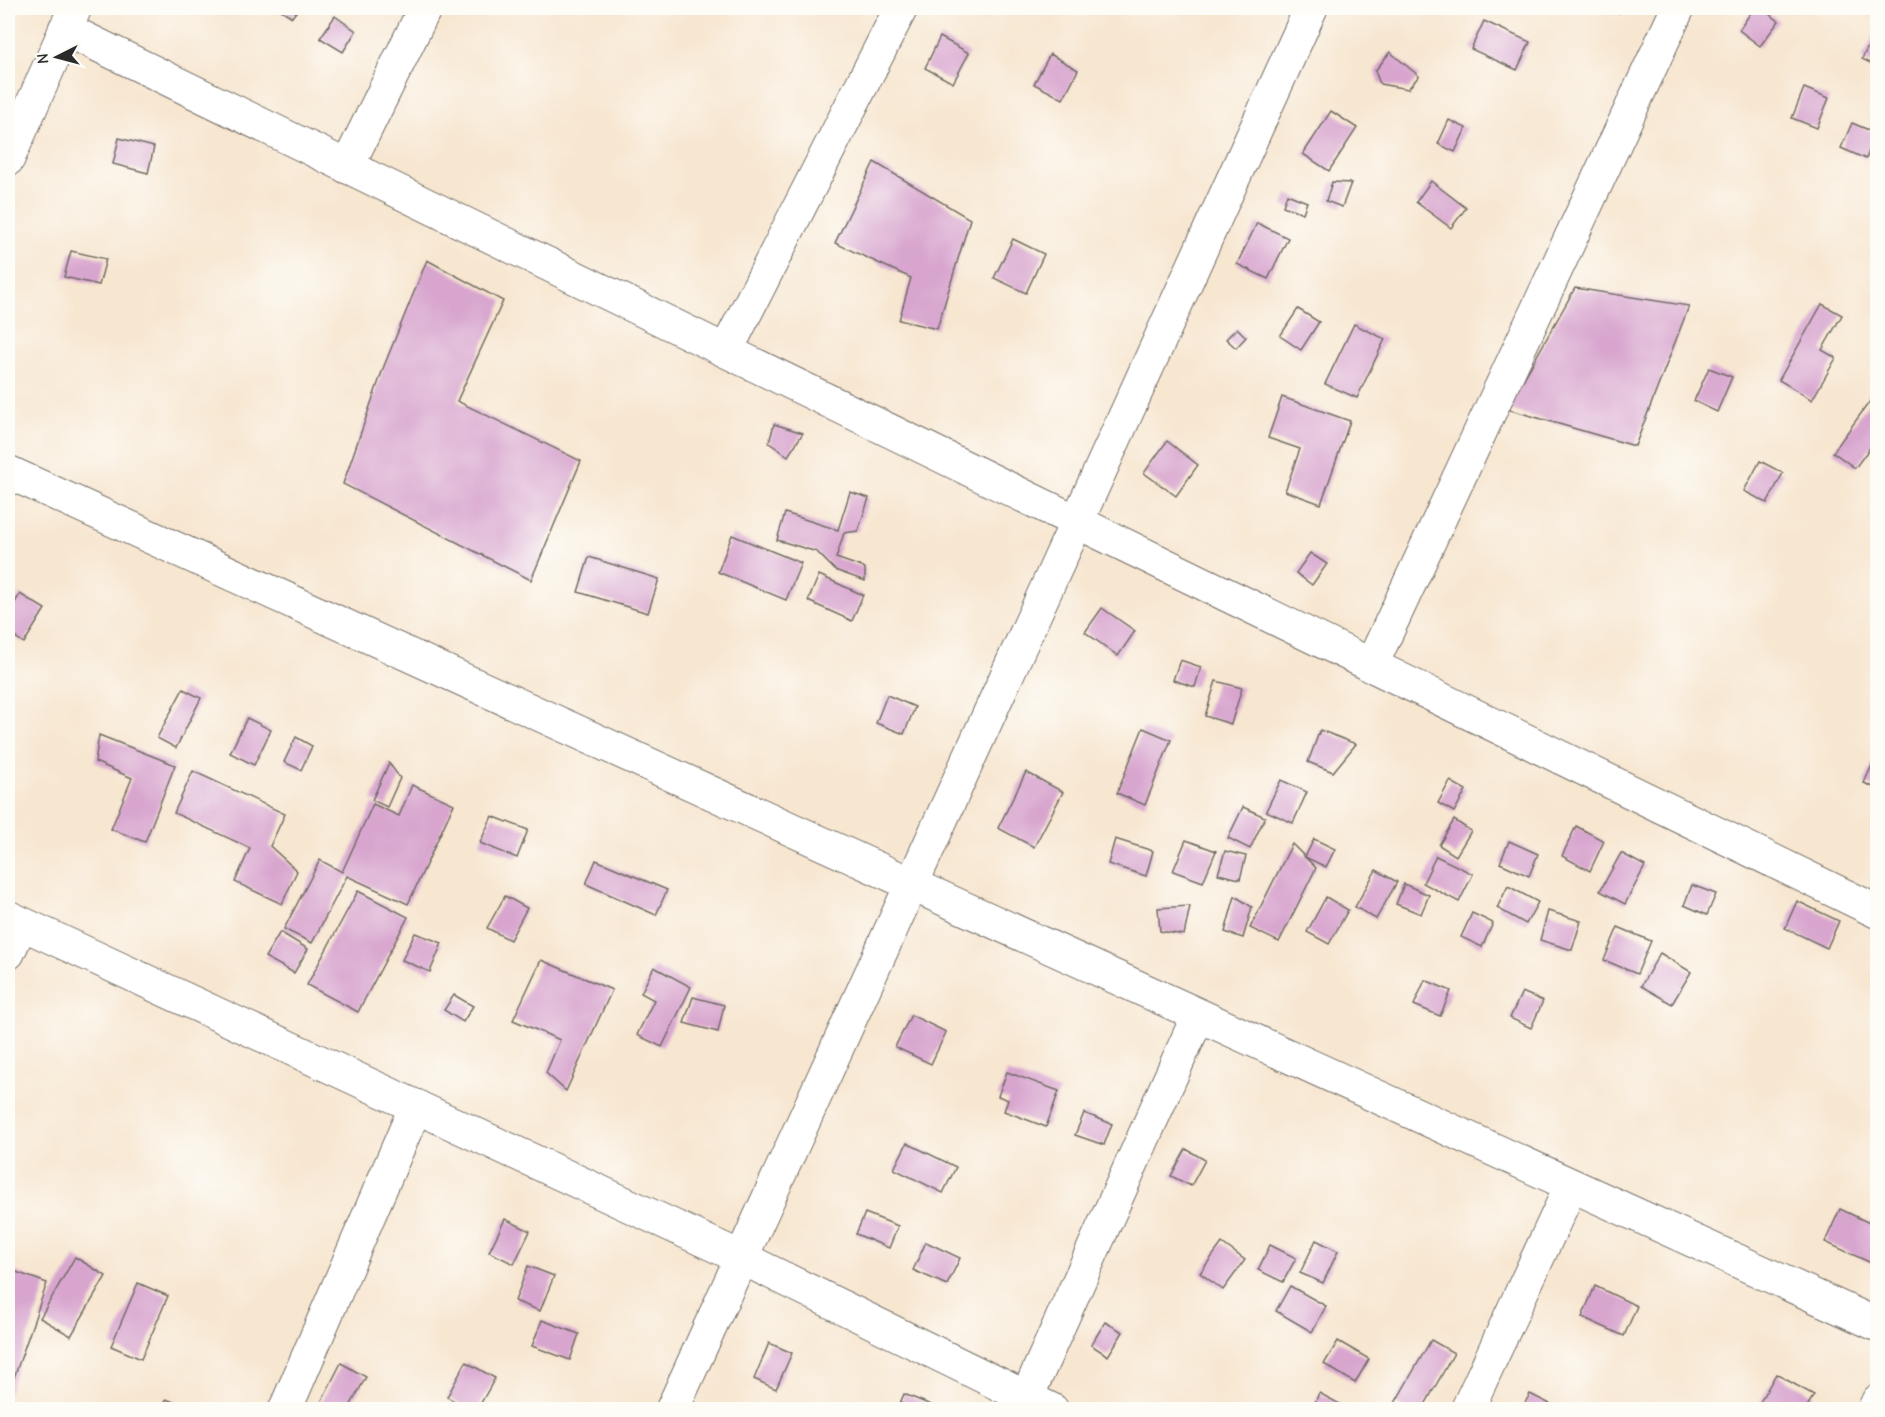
<svg xmlns="http://www.w3.org/2000/svg" width="1885" height="1417" viewBox="0 0 1885 1417" font-family="'Comic Neue',sans-serif">
<style>
.building{fill:#d8a5cf}
.lines{fill:none;stroke-linecap:round;stroke-linejoin:round}
.minor-casing{stroke:#726c65;stroke-width:35}
.minor{stroke:#fff;stroke-width:33}
</style>
<rect width="100%" height="100%" fill="#fdfcf7"/>
<filter id="ink" filterUnits="userSpaceOnUse"><feTurbulence type="fractalNoise" baseFrequency=".0167" numOctaves="2"/><feDisplacementMap in="SourceGraphic" scale="12" xChannelSelector="R" yChannelSelector="G"/><feConvolveMatrix kernelMatrix="1 2 1 2 8 2 1 2 1" color-interpolation-filters="sRGB"/></filter>
<filter id="wash" filterUnits="userSpaceOnUse"><feTurbulence type="fractalNoise" baseFrequency=".008" numOctaves="4" result="noise"/><feDisplacementMap in="SourceGraphic" scale="24" xChannelSelector="R" yChannelSelector="G"/><feGaussianBlur stdDeviation="1.35" result="paint"/><feColorMatrix in="noise" values="0 0 0 0 0 0 0 0 0 0 0 0 0 0 0 0 0 1.4 0 .05"/><feComposite in="paint" operator="in"/></filter>
<g filter="url(#wash)">
<rect width="100%" height="100%" fill="#f7e6d0"/>
<g id="blocks">
<!-- building -->
<g class="building">
<polygon points="278,8 299,8 292,17"/>
<polygon points="1603,8 1621,8 1619,13"/>
<polygon points="1754,8 1760,8 1779,21 1760,46 1739,30"/>
<polygon points="335,16 356,31 343,52 320,38"/>
<polygon points="1484,21 1530,42 1517,70 1471,49"/>
<polygon points="1878,26 1878,67 1862,59"/>
<polygon points="940,37 969,53 953,83 925,68"/>
<polygon points="1390,52 1419,76 1408,89 1380,84 1375,71"/>
<polygon points="1050,54 1078,70 1063,99 1034,84"/>
<polygon points="1804,88 1829,98 1817,128 1792,118"/>
<polygon points="1331,111 1357,128 1329,171 1303,154"/>
<polygon points="1449,120 1466,128 1455,152 1438,144"/>
<polygon points="1852,123 1876,133 1866,159 1841,148"/>
<polygon points="119,138 154,147 148,173 113,164"/>
<polygon points="874,162 970,219 937,329 899,320 911,278 835,243"/>
<polygon points="1431,181 1466,208 1451,228 1416,202"/>
<polygon points="1332,182 1351,183 1342,207 1326,201"/>
<polygon points="1287,194 1307,202 1303,213 1283,206"/>
<polygon points="1257,223 1288,238 1268,279 1237,264"/>
<polygon points="1013,239 1044,254 1026,293 994,278"/>
<polygon points="71,251 106,259 99,285 64,277"/>
<polygon points="427,260 503,301 457,401 581,461 531,580 343,484 384,366"/>
<polygon points="1575,288 1689,306 1635,446 1507,409"/>
<polygon points="1822,304 1842,315 1822,350 1836,358 1812,400 1779,380"/>
<polygon points="1298,309 1319,322 1301,350 1280,336"/>
<polygon points="1354,324 1385,339 1357,398 1325,384"/>
<polygon points="1237,328 1246,337 1236,348 1226,339"/>
<polygon points="1709,368 1732,377 1717,412 1694,401"/>
<polygon points="1878,390 1878,437 1855,468 1833,452"/>
<polygon points="1282,397 1350,421 1321,504 1285,491 1300,449 1268,438"/>
<polygon points="774,424 803,433 788,456 769,443"/>
<polygon points="1167,441 1198,465 1176,496 1144,473"/>
<polygon points="1760,461 1783,473 1767,503 1744,491"/>
<polygon points="850,492 869,498 858,531 844,533 836,558 865,568 865,581 835,570 817,552 777,540 785,513 838,530"/>
<polygon points="732,535 801,563 786,600 718,572"/>
<polygon points="1310,553 1327,564 1312,585 1296,573"/>
<polygon points="589,557 659,579 648,613 578,592"/>
<polygon points="819,575 863,595 852,621 808,601"/>
<polygon points="20,594 45,609 24,643 8,632 8,614"/>
<polygon points="1102,608 1135,631 1118,656 1085,632"/>
<polygon points="1180,660 1201,667 1195,687 1173,680"/>
<polygon points="1216,681 1242,688 1231,724 1205,716"/>
<polygon points="183,689 201,698 176,748 157,738"/>
<polygon points="887,695 915,707 904,734 876,723"/>
<polygon points="247,718 271,730 254,765 230,753"/>
<polygon points="1143,728 1171,740 1145,805 1117,793"/>
<polygon points="1320,730 1356,744 1333,772 1308,762"/>
<polygon points="99,735 175,765 145,842 111,829 132,778 95,762"/>
<polygon points="296,737 312,746 301,770 284,762"/>
<polygon points="1878,752 1878,789 1864,783"/>
<polygon points="389,763 400,778 387,807 372,800"/>
<polygon points="193,771 285,814 270,846 297,871 282,904 235,882 250,848 174,813"/>
<polygon points="1026,772 1063,792 1034,847 998,828"/>
<polygon points="1281,780 1307,792 1293,823 1266,811"/>
<polygon points="1450,781 1466,790 1454,812 1438,803"/>
<polygon points="412,785 454,804 408,904 347,876 312,943 284,929 320,860 342,872 373,804 399,816"/>
<polygon points="1243,807 1265,817 1250,849 1228,838"/>
<polygon points="492,816 528,830 517,858 480,843"/>
<polygon points="1454,820 1471,831 1456,856 1439,845"/>
<polygon points="1576,826 1604,841 1590,871 1562,856"/>
<polygon points="1115,839 1153,851 1146,876 1108,864"/>
<polygon points="1314,839 1335,849 1326,867 1305,857"/>
<polygon points="1186,840 1216,851 1203,882 1173,871"/>
<polygon points="1509,841 1538,854 1529,876 1500,863"/>
<polygon points="1292,844 1316,868 1279,942 1250,928"/>
<polygon points="1225,851 1246,856 1240,879 1218,874"/>
<polygon points="1621,853 1645,866 1625,904 1600,891"/>
<polygon points="1436,856 1473,874 1459,902 1423,883"/>
<polygon points="596,860 667,890 656,915 586,884"/>
<polygon points="1376,870 1397,882 1376,919 1355,907"/>
<polygon points="1404,884 1429,895 1421,914 1396,904"/>
<polygon points="1692,885 1716,894 1707,915 1684,905"/>
<polygon points="1508,886 1538,902 1526,924 1497,908"/>
<polygon points="358,891 408,917 358,1012 307,985"/>
<polygon points="505,896 527,908 510,940 487,928"/>
<polygon points="1235,896 1252,907 1243,938 1225,932"/>
<polygon points="1326,897 1348,910 1329,944 1307,932"/>
<polygon points="1797,901 1839,921 1827,948 1785,928"/>
<polygon points="1190,906 1184,935 1160,931 1158,908"/>
<polygon points="1548,911 1581,921 1572,950 1540,940"/>
<polygon points="1472,913 1493,923 1482,947 1461,937"/>
<polygon points="1618,927 1651,941 1637,974 1604,960"/>
<polygon points="280,932 308,949 294,973 265,957"/>
<polygon points="415,933 442,943 430,972 402,960"/>
<polygon points="1660,953 1691,972 1672,1004 1641,986"/>
<polygon points="541,960 612,990 566,1091 546,1073 560,1040 513,1020"/>
<polygon points="654,967 691,987 662,1047 637,1035 654,1000 641,993"/>
<polygon points="1425,980 1451,991 1440,1016 1414,1005"/>
<polygon points="1522,992 1543,1001 1531,1028 1510,1018"/>
<polygon points="454,995 473,1006 463,1022 444,1010"/>
<polygon points="693,997 724,1005 718,1032 684,1023"/>
<polygon points="911,1015 946,1032 931,1064 895,1047"/>
<polygon points="1007,1072 1059,1091 1046,1127 1004,1111 1008,1100 998,1096"/>
<polygon points="1084,1113 1112,1124 1104,1145 1075,1135"/>
<polygon points="907,1143 956,1167 943,1193 894,1169"/>
<polygon points="1186,1149 1205,1160 1191,1186 1171,1176"/>
<polygon points="1840,1209 1878,1227 1878,1266 1825,1242"/>
<polygon points="865,1213 898,1226 889,1248 856,1234"/>
<polygon points="505,1219 530,1231 514,1264 489,1252"/>
<polygon points="1316,1240 1338,1251 1323,1283 1300,1273"/>
<polygon points="926,1242 960,1258 947,1285 913,1270"/>
<polygon points="1222,1243 1245,1260 1223,1290 1200,1273"/>
<polygon points="1270,1245 1296,1258 1283,1282 1258,1270"/>
<polygon points="75,1257 106,1276 71,1336 40,1318"/>
<polygon points="528,1266 554,1276 540,1311 515,1301"/>
<polygon points="8,1269 47,1283 8,1395"/>
<polygon points="138,1283 168,1296 141,1359 111,1346"/>
<polygon points="1290,1286 1326,1306 1312,1332 1276,1311"/>
<polygon points="1595,1286 1637,1306 1624,1336 1582,1317"/>
<polygon points="542,1320 579,1334 570,1360 532,1346"/>
<polygon points="1105,1322 1123,1332 1108,1356 1091,1345"/>
<polygon points="1431,1340 1454,1353 1422,1410 1405,1410 1395,1403"/>
<polygon points="1338,1341 1369,1359 1355,1383 1324,1364"/>
<polygon points="769,1343 792,1353 776,1389 754,1379"/>
<polygon points="466,1362 495,1378 477,1410 470,1410 447,1397"/>
<polygon points="341,1363 366,1377 348,1410 317,1410"/>
<polygon points="1776,1374 1814,1395 1805,1410 1768,1410 1759,1404"/>
<polygon points="1319,1393 1340,1404 1338,1410 1312,1410"/>
<polygon points="904,1394 941,1409 941,1410 897,1410"/>
<polygon points="1530,1394 1554,1406 1553,1410 1521,1410"/>
<polygon points="166,1399 191,1409 191,1410 163,1410"/>
</g>
</g>
</g>
<g filter="url(#ink)">
<use href="#blocks" fill-opacity="0" stroke="#726c65" stroke-width="1.5"/>
<g class="lines">
<!-- minor casing -->
<g class="minor-casing">
<g id="minor">
<polyline points="65,29 1878,912"/>
<polyline points="8,159 75,8"/>
<polyline points="347,167 425,8"/>
<polyline points="726,351 901,8"/>
<polyline points="8,472 1878,1325"/>
<polyline points="1371,666 1678,8"/>
<polyline points="8,917 742,1258 1052,1410"/>
<polyline points="8,953 21,924"/>
<polyline points="285,1410 416,1106"/>
<polyline points="672,1410 1311,8"/>
<polyline points="1021,1410 1198,1016"/>
<polyline points="1467,1410 1571,1186"/>
<polyline points="1874,1410 1878,1401"/>
</g>
</g>
<!-- minor -->
<use href="#minor" class="minor"/>
</g>
</g>
<!-- margin -->
<rect width="1885" height="1417" fill="none" stroke="#fdfcf7" stroke-width="30"/>
<!-- north arrow -->
<g transform="translate(57 57) rotate(264)" stroke="#fdfcf7" stroke-width="4.5" paint-order="stroke">
<path d="M0-4.5L10 22L0 15L-10 22Z" fill="#2b2b2b"/>
<text y="-9" font-size="16" font-weight="bold" text-anchor="middle" fill="#2b2b2b">N</text>
</g>
</svg>
